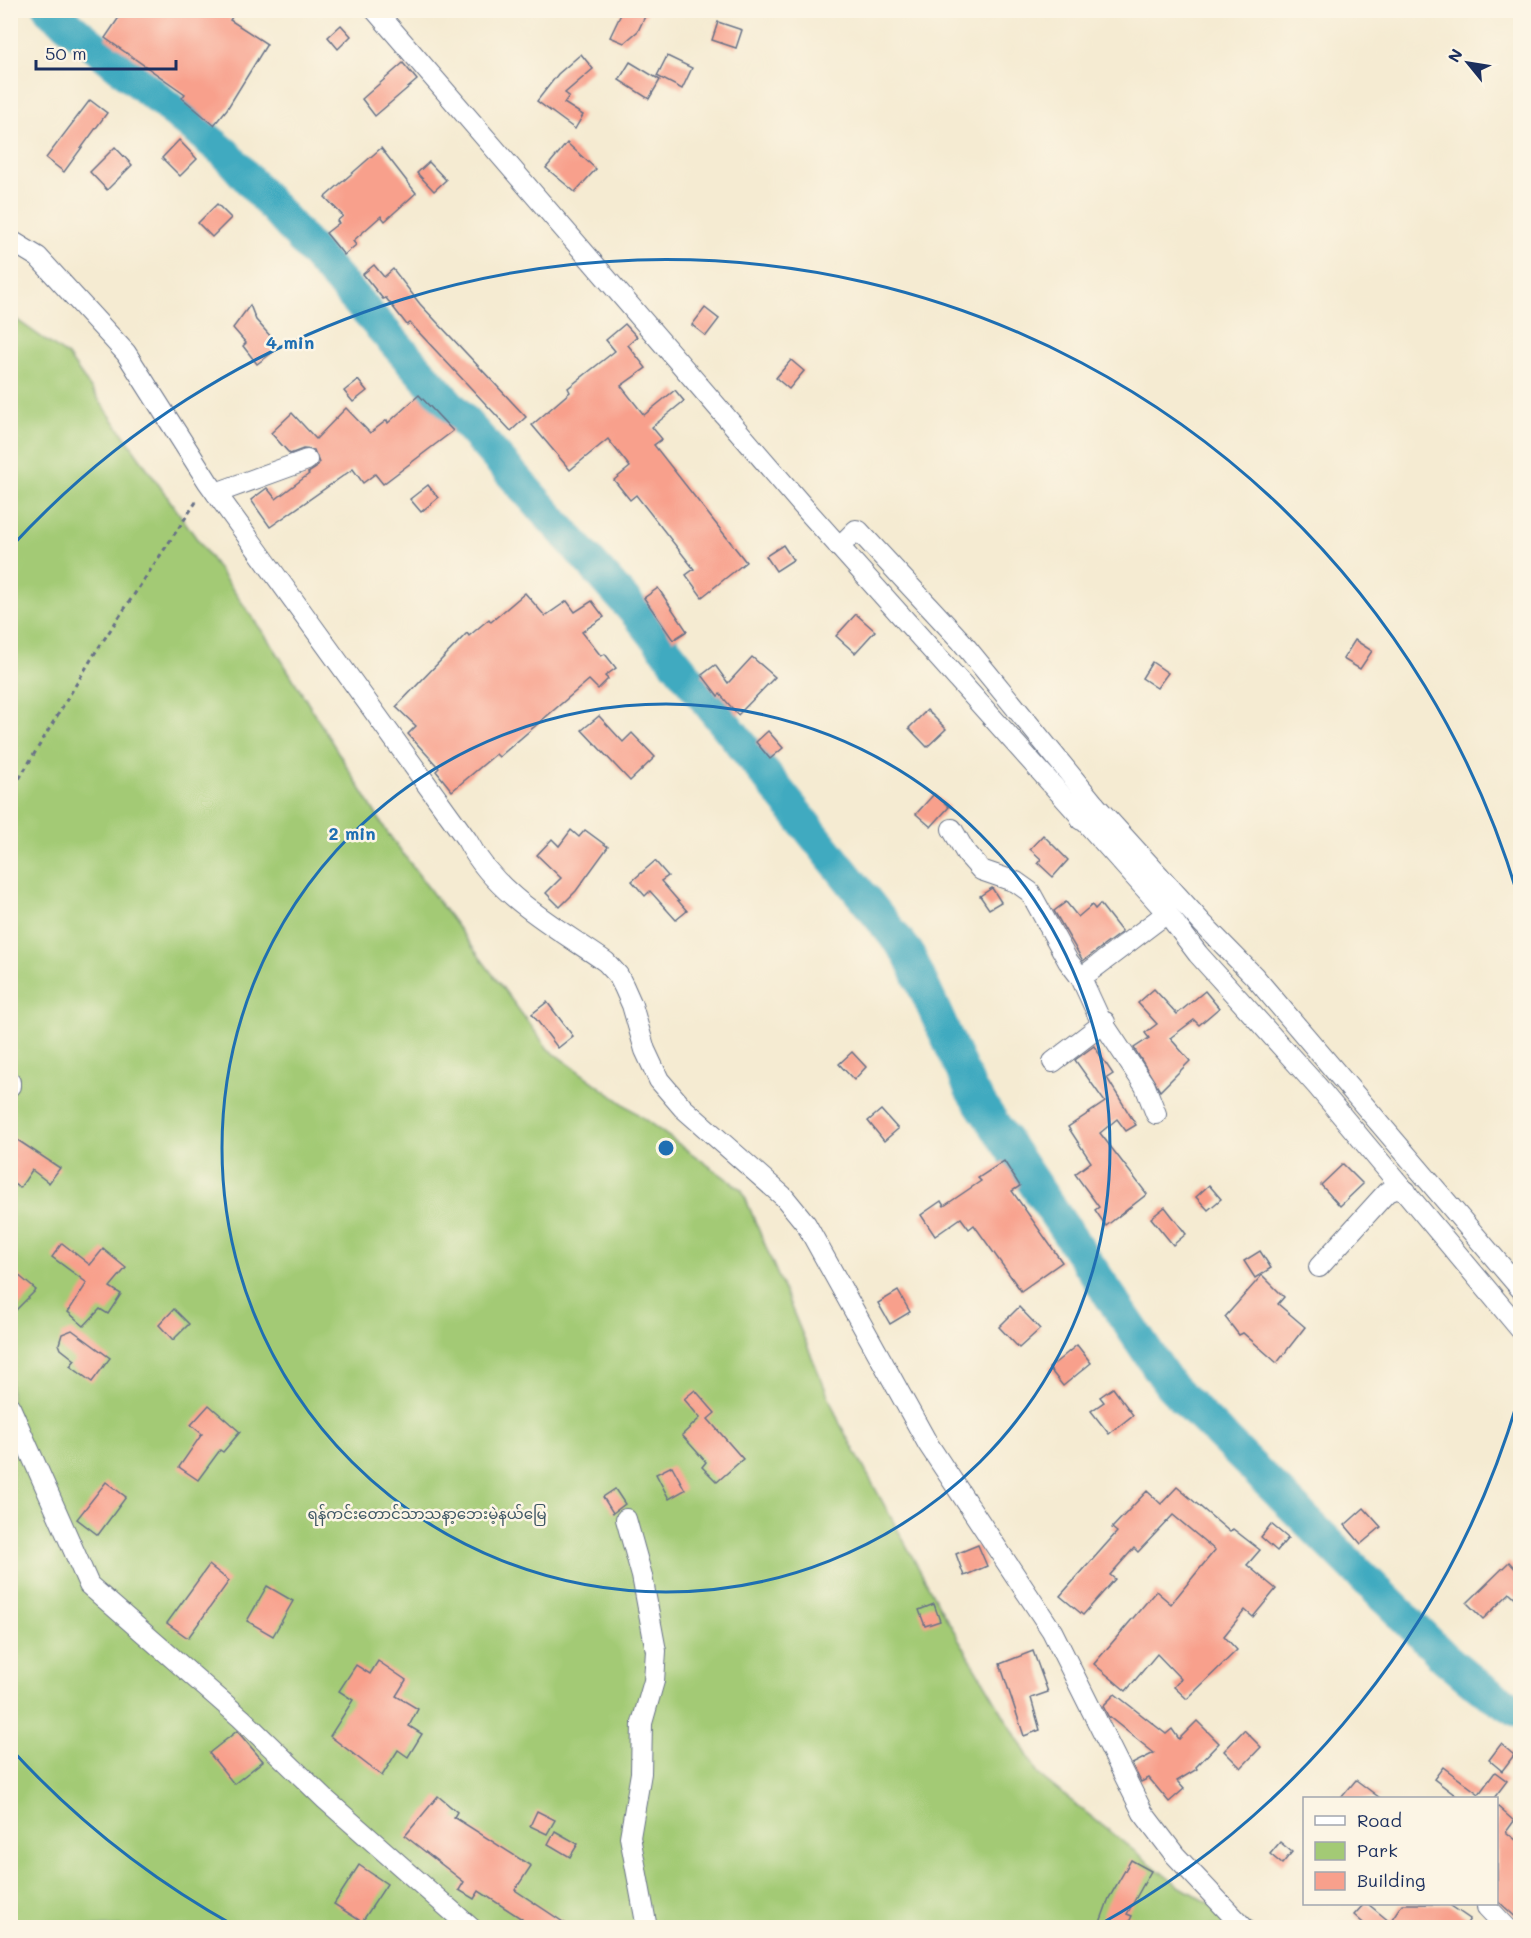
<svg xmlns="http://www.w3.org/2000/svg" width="1531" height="1938" viewBox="0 0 1531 1938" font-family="Mali,'Noto Sans Myanmar',sans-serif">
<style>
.green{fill:#a3ca75;stroke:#5f7c6a;stroke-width:1.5}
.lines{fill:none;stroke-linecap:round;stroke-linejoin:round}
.river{stroke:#40aac0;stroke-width:33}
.building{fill:#f8a08c}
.minor-casing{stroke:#677187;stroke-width:22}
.path{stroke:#677187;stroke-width:3;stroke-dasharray:4.5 4.5;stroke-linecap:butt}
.minor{stroke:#fff;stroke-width:20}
.ring{fill:none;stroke:#1f6fb2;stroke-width:3}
.labels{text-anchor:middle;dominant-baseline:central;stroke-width:5;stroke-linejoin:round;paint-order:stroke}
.park-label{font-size:15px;fill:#3d5664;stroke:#fcf5e5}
.centre{fill:#1f6fb2;stroke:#fcf5e5;stroke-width:3}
.ring-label{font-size:18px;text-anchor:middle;font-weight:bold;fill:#1f6fb2;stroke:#fcf5e5;stroke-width:5;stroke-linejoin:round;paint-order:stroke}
</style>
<rect width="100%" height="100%" fill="#fcf5e5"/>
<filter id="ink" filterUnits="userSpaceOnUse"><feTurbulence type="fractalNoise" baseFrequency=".0167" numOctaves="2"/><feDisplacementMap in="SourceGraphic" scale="12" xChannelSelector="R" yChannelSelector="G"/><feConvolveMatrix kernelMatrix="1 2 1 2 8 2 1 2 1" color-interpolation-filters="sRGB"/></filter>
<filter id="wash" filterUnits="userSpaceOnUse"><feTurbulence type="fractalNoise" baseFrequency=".008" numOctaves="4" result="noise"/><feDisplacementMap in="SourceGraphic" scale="24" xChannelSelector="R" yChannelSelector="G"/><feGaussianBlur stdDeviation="1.35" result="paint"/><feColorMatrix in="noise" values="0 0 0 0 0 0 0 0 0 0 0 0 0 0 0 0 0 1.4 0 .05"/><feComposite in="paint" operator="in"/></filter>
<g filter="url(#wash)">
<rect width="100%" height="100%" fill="#f5ebd2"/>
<!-- green -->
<polygon class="green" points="10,315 68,356 276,651 387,832 548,1049 742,1190 840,1424 941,1609 1039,1775 1177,1885 1251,1927 11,1927"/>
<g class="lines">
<!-- river -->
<polyline class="river" points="50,10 225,153 642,620 908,953 971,1090 1170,1385 1444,1657 1481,1688 1520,1712"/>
</g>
<g id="blocks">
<!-- building -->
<g class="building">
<polygon points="124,10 222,10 232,17 230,20 267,44 227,109 214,125 182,98 185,94 105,38"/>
<polygon points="623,10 648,10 638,31 624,43 610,37"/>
<polygon points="718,22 742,30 736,48 712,40"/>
<polygon points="341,25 351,36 338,49 328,37"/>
<polygon points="581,54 593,69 565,93 569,96 564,103 583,115 575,129 537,101 558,74"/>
<polygon points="667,56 692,68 682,89 657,76"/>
<polygon points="630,62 660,80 649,99 619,80"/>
<polygon points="403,63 417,80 375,116 362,99"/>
<polygon points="90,100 107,113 64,172 46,158"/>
<polygon points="179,140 197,159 180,176 162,158"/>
<polygon points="567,143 596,169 575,192 546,168"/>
<polygon points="115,147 132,165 107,190 90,172"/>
<polygon points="381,148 416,193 385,221 381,216 353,241 356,245 344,255 326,233 339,223 337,221 343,216 325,197"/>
<polygon points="429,162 446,180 434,191 417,173"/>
<polygon points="217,204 231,218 212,237 198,223"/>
<polygon points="374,265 384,277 393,269 420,304 526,417 511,431 410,323 407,325 386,298 383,299 363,274"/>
<polygon points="250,305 256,320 280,347 257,364 243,346 246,343 233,328"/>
<polygon points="705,308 719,319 706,336 692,325"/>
<polygon points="625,324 637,337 628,345 646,368 621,386 644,415 675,390 684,401 652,427 662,439 654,445 746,562 702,597 686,575 694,569 636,495 630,500 614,480 630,467 608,439 570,470 532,425 570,392 568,388 615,351 606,340"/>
<polygon points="791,360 804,371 789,389 776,378"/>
<polygon points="358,380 367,391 353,402 344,391"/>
<polygon points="419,395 453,431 383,484 375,474 363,483 353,469 270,527 251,500 267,488 276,499 309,474 308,473 316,468 319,463 314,450 303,449 290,454 271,433 292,413 316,439 346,408 370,433 387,420 388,423"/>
<polygon points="428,485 438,498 421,512 410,499"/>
<polygon points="783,545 793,560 776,571 766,556"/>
<polygon points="658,588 687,631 673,640 644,598"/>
<polygon points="525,593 545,616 567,601 575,612 592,601 604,617 582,632 601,656 605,654 616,668 605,676 608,679 598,689 589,680 499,757 496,754 452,791 436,771 439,768 408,734 416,726 396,707 467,633 469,636 489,619 491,622"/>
<polygon points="856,614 875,631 855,653 836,636"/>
<polygon points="1355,640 1372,651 1360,669 1343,659"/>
<polygon points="752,657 775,677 738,715 720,694 718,696 702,675 715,665 728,683"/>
<polygon points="1152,662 1168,673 1157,688 1142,678"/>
<polygon points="927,710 946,729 927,747 909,728"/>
<polygon points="599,716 623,742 632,733 655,757 630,781 582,730"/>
<polygon points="768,731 783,748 770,759 756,742"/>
<polygon points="934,794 949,807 931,827 916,814"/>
<polygon points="571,830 579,837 585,830 608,847 576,891 560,907 546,893 561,878 537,855 552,839 559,846"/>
<polygon points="1043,835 1068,860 1053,877 1038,863 1041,859 1030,849"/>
<polygon points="655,861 668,876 661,881 687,911 676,920 650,891 645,896 632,881"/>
<polygon points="992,888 1001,902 989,909 980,896"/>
<polygon points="1066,902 1078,917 1092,905 1095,909 1100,904 1122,932 1083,961 1054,911"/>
<polygon points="1154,989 1177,1014 1205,991 1219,1008 1199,1025 1194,1020 1170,1038 1190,1061 1160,1091 1134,1048 1149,1038 1145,1033 1157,1024 1138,1003"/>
<polygon points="547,1002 573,1036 558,1048 532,1014"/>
<polygon points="1094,1046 1113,1074 1107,1078 1136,1125 1126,1131 1117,1119 1100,1133 1147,1194 1106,1226 1095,1210 1099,1207 1075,1174 1091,1162 1068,1127 1105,1102 1075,1060"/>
<polygon points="852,1052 866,1067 854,1080 839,1064"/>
<polygon points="881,1110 898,1129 884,1141 868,1121"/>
<polygon points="10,1135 60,1168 49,1183 32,1170 20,1188 10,1182"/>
<polygon points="1004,1161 1020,1186 1012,1191 1062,1262 1021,1291 974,1225 969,1229 961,1218 935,1236 921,1215 941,1201 944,1206 981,1181 978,1178"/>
<polygon points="1343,1164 1363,1184 1340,1206 1321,1185"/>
<polygon points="1209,1185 1221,1199 1208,1210 1196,1197"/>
<polygon points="1165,1207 1186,1234 1173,1245 1151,1218"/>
<polygon points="62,1243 90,1265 103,1249 126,1268 110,1287 121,1294 108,1314 100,1309 84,1326 68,1312 87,1283 52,1257"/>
<polygon points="1260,1251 1271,1268 1255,1278 1244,1261"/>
<polygon points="10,1268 36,1290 10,1316"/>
<polygon points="1262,1275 1284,1297 1278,1304 1305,1327 1277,1363 1243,1333 1239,1335 1225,1317"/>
<polygon points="898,1291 910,1312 890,1324 878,1303"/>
<polygon points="1019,1307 1040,1329 1019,1348 999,1327"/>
<polygon points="174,1309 189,1324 173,1340 159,1325"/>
<polygon points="72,1330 110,1358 92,1382 70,1366 75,1360 61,1349 59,1344 62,1334"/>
<polygon points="1077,1345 1091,1363 1063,1386 1049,1368"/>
<polygon points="1113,1388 1133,1415 1109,1434 1091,1411 1104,1402 1100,1397"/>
<polygon points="695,1390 715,1413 708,1419 743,1459 717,1482 702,1467 706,1462 682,1435 700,1418 684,1399"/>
<polygon points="209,1405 240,1432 223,1452 220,1450 198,1480 179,1467 202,1434 191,1425"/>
<polygon points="672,1466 685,1490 669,1499 656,1474"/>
<polygon points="106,1482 126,1497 98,1535 77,1519"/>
<polygon points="1177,1487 1230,1532 1233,1529 1260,1550 1247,1565 1276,1589 1253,1617 1245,1610 1224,1636 1237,1650 1187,1699 1174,1687 1181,1679 1157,1654 1126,1691 1094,1664 1156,1591 1171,1604 1215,1550 1173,1515 1138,1552 1134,1548 1110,1575 1115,1579 1083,1615 1060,1596 1117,1532 1112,1528 1147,1491 1161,1504"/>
<polygon points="615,1489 625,1504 613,1513 603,1497"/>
<polygon points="1364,1508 1381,1527 1361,1544 1345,1525"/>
<polygon points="1271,1524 1288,1538 1277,1551 1261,1537"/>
<polygon points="978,1545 987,1566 964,1576 956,1554"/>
<polygon points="1509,1562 1521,1575 1521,1603 1510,1593 1483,1619 1467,1603"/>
<polygon points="209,1565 229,1581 188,1638 167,1623"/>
<polygon points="267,1586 293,1601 273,1636 247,1621"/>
<polygon points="934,1604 940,1621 925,1626 919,1610"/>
<polygon points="1033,1651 1048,1692 1031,1698 1040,1730 1024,1736 1000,1664"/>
<polygon points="378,1661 406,1680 396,1696 418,1709 409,1726 422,1734 408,1757 398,1750 382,1776 330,1736 353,1700 339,1691 356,1665 370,1674"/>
<polygon points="1115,1694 1166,1734 1172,1729 1179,1739 1197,1721 1219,1743 1196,1767 1197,1769 1177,1781 1184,1789 1169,1802 1149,1778 1141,1782 1132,1764 1154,1753 1108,1716 1103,1706"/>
<polygon points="1244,1730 1261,1747 1241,1768 1224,1751"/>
<polygon points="237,1731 263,1761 234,1784 209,1753"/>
<polygon points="1501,1744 1514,1755 1502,1771 1489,1760"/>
<polygon points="1443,1767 1479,1794 1495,1772 1507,1781 1494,1798 1459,1798 1434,1779"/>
<polygon points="1356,1780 1380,1798 1341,1798"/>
<polygon points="438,1796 457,1812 454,1817 531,1866 515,1890 572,1928 516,1928 522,1919 479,1891 474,1899 459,1890 464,1882 405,1836"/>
<polygon points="1497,1806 1514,1821 1506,1832 1521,1844 1521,1922 1497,1900"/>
<polygon points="537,1811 555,1820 547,1834 530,1826"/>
<polygon points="555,1831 578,1844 570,1857 548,1844"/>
<polygon points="1280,1842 1292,1852 1282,1864 1270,1854"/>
<polygon points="1131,1860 1151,1871 1127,1914 1132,1916 1126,1928 1098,1928 1109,1898"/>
<polygon points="359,1865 387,1884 362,1922 334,1904"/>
<polygon points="1364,1904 1368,1904 1390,1922 1402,1904 1448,1904 1470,1919 1464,1928 1369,1928 1354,1915"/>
</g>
</g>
</g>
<g filter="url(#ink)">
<use href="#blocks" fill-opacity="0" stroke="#677187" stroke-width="1.5"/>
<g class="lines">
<!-- minor casing -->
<g class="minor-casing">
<g id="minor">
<polyline points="375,10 802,505 1167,913 1198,954 1317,1086 1520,1329"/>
<path d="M10,240L38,257L126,353L208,482L467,840C497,897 555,926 606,962L618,975L624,987L632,1005L645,1050L659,1080L683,1108L784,1197L806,1224L928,1444L1052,1631L1143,1813L1175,1855L1244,1928"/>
<polyline points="216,493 307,460"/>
<polyline points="839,547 856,530 859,531 961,641 1095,805"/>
<polyline points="1081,820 1095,805 1203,924 1254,976 1520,1288"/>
<polyline points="952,829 966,853 981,870 1016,882 1030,892 1068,961 1081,978 1167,913"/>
<polyline points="1081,978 1099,1017 1145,1086 1156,1114"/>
<polyline points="1053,1062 1105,1022"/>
<polyline points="10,1082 10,1086"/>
<polyline points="1319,1267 1387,1192 1395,1189 1406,1191"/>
<polyline points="10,1407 89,1585 241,1718 326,1800 471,1928"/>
<polyline points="626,1519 642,1576 656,1651 654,1681 642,1723 641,1773 630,1837 647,1928"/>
<polyline points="1487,1907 1507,1928"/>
</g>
</g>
<!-- path -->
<polyline class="path" points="10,794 95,653 198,499"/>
<!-- minor -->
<use href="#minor" class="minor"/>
</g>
</g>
<!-- distance rings -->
<g class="ring">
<circle cx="666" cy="1148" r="444"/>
<path d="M1518 1400A889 889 0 0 1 1097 1926M235 1926A889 889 0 0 1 11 1749M11 547A889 889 0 0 1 1518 896"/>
</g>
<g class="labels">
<!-- park labels -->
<g class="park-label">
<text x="427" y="1513">ရန်ကင်းတောင်သာသနာ့ဘေးမဲ့နယ်မြေ</text>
</g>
</g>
<circle cx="666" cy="1148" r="9" class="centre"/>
<g class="ring-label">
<text x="290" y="349">4 min</text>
<text x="352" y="840">2 min</text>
</g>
<!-- margin -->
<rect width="1531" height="1938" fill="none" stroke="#fcf5e5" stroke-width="36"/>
<!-- legend -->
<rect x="1303" y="1797" width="195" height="108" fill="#fcf5e5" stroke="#a2a6af" stroke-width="1.5"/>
<rect x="1315" y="1816" width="30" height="9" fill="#ffffff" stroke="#a2a6af" stroke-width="1.5"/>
<text x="1357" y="1827" font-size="18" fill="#1b2f5e">Road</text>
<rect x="1315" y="1842" width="30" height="18" fill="#a3ca75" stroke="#a2a6af" stroke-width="1.5"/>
<text x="1357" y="1857" font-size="18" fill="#1b2f5e">Park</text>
<rect x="1315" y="1872" width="30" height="18" fill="#f8a08c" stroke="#a2a6af" stroke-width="1.5"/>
<text x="1357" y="1887" font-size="18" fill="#1b2f5e">Building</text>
<!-- north arrow -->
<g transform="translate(1468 63) rotate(300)" stroke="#fcf5e5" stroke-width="4.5" paint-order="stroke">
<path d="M0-4.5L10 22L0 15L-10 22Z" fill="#1b2f5e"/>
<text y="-9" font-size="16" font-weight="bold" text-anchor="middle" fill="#1b2f5e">N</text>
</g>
<!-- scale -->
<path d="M36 60v9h140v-9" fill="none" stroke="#1b2f5e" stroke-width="3"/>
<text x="45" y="60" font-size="18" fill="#1b2f5e" stroke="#fcf5e5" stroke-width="4.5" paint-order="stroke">50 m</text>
</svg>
